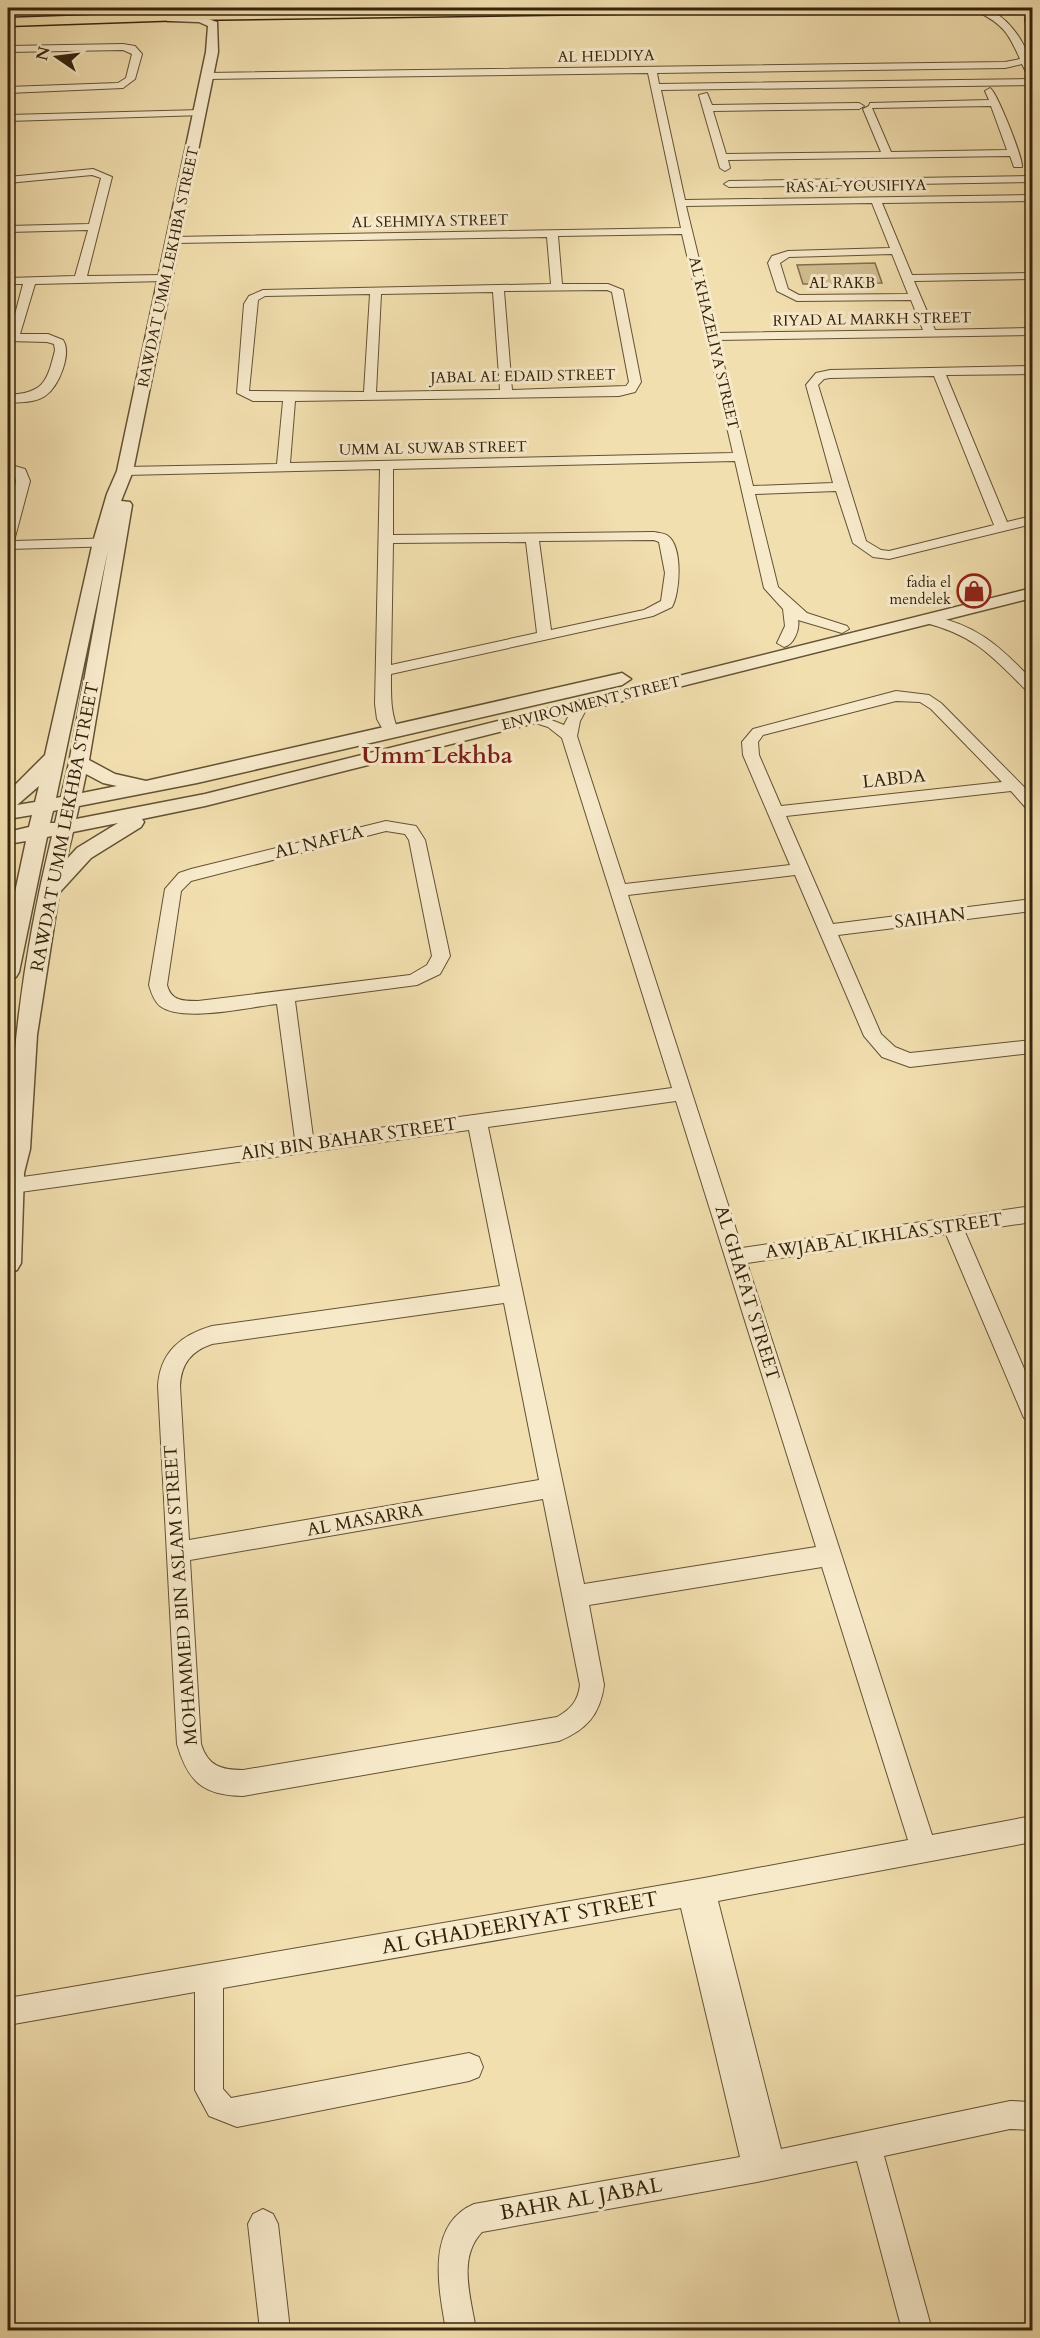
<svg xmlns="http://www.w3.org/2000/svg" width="1040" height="2338" viewBox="0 0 1040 2338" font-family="Cardo,serif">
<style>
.green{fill:#d2bf93;stroke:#82714f;stroke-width:1.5}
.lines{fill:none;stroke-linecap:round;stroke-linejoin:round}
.minor-casing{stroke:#635234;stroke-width:2}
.tertiary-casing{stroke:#635234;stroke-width:3}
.primary-casing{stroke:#33230b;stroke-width:3}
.minor{fill:#f7eacb;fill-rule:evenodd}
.tertiary{fill:#f7eacb;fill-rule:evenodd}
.primary{fill:#f2dfaf;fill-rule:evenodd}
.labels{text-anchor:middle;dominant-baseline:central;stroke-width:6;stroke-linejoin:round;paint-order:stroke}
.far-street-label{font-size:15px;fill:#33230b;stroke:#f7eacb}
.far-poi-label{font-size:15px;fill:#33230b;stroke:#f7eacb;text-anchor:end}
.street-label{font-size:18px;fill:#33230b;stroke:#f7eacb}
.near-street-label{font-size:21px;fill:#33230b;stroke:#f7eacb}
.district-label{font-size:24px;font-weight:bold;fill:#7a1f14;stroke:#f7eacb}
</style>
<rect width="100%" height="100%" fill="#f2dfaf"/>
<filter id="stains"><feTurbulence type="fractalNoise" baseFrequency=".00333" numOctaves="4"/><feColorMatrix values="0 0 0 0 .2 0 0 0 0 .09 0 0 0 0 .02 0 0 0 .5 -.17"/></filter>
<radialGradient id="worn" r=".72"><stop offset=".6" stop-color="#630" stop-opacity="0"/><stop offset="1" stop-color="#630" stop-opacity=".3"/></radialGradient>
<!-- green -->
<polygon class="green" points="875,263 882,283 803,284 797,265"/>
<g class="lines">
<!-- minor casing -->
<g class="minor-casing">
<g id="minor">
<polygon points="175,8 191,8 178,12"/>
<path d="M784,8H1032V45L1028,42L1025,18L1028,12H994C1013,23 1032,52 1032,74H1027L1022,64L1005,68L657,73L659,84L1032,79V85L661,90L685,200L1032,195V201L882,203L912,275L1032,273V279L914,281L935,330L1032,328V335L718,340L753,486L833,483L806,385L816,373L830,370L1032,366V374L946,375L1007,522L1032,516V524L889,559L873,557L853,543L836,491L755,494L778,587L807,613L847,626L849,629L842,633L798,620C800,629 794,645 784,647L777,643L785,626L783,609L764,588L735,461L393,469V535L654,532C658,533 665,533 668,536C683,547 680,593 672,607L653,616L391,674C391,695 390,713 399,732L391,737L386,735L377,719L375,704L380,469L125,475L119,471L125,467L277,464L283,401H253L237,393L244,304L249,296L263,290L551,284L547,237L173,243L168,240L173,237L681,228L648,73L208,79L203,76L208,73L1005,62L1020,59C1009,34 1003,24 978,12L824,13ZM872,203L890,248L788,251L772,256L768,263L777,291L797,301L911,300L923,330L717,333L686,206ZM682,234L733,453L290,463L295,401L619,396L635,392L641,382L623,290L608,284H562L558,236ZM892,254L908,294L799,295L788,289L780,263L789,257ZM607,290L612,292L629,382L626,386L512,390L504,291ZM493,292L500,390L376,392L381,294ZM370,294L364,392L249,391L258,300L265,296ZM934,376L994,525L889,551L881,550L866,541L818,385L824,379L830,378ZM654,540L659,542L665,573L661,601L644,610L551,630L539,541ZM526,542L537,633L391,665L393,543Z"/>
<polygon points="123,44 135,46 142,54 135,79 123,88 8,93 8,87 118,83 126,78 132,54 123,50 8,52 8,46"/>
<path d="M990,88C997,92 1023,158 1022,167H1014L1010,156L728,160L730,168L725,171L720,168L699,95L707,93L712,105L859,103L864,106L859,109L713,111L726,154L881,152L863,109L869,106L870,103L989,100L985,91ZM991,106L1007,150L891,152L872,108Z"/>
<polygon points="201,110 204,111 204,115 8,121 8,115"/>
<path d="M93,169L112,177L87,276L165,275L171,278L165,281L35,284L20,334H48L63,340C72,353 59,387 45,396C35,403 19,402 8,403V395C43,393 47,383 55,350L54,344L47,342L8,341L23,284H8V278L75,276L88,230L8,232V226L89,224L101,178L92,175L8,183V177Z"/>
<polygon points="1032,176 1032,182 729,187 724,184 729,181"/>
<polygon points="8,464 25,469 30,481 14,541 119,538 126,542 119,546 8,549 8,516 16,481 14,474 8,472"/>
<path d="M927,615C976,624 999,645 1032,680V692L1027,691C990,654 974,635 922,622L920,619L922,616Z"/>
<path d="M896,691L929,695L941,703L1032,795V809L1026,808L1011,791L786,816L833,924L1032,899V911L838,935L881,1034L895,1047L910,1053L1032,1040V1053L910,1067L882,1057L864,1036L795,875L628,895L742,1248L1032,1206V1222L965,1232L1032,1387V1420L1024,1418L1021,1411L946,1234L747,1263L932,1835L1032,1816V1842L718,1901L781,2149L1010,2101L1032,2102V2130L1010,2129L884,2156L932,2330H902L857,2161L757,2182L482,2232C457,2258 471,2298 476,2330H446C439,2290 425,2225 474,2204L740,2157L681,1908L223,1988V2089L231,2098L469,2053L479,2057L483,2067L479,2077L469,2081L237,2127L209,2116L195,2090V1992L8,2025V1998L704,1878L908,1840L822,1567L589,1605L604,1685C600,1715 586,1730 559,1741L243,1796C203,1795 188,1782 177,1744L158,1386C160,1352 181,1335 212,1326L500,1286L469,1130L13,1193L8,1191V1179L295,1139L277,1004C249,1007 182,1023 160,1006C154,1001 151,992 149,985L165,889L179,873L191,869L386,821L416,826L425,840L450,956L440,974L417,985L295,1001L313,1137L672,1088L562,738L548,727L526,720L523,717L531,712L564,725L575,703L580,701L588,706L580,721L577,736L625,884L790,865L743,755L742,742L753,729ZM896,701L920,702L931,709L1002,782L781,806L759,755L758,742L763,735ZM386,831L405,834L409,840L432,956L427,965L410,975L198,1001C183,1001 171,1001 167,985L181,891L191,881ZM676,1101L816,1547L584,1584L488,1127ZM504,1303L539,1480L189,1540L180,1386C181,1364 191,1351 212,1344ZM543,1499L580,1685C578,1701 571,1709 557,1717L243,1770C221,1770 208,1766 201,1744L190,1560Z"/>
<polygon points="263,2209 273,2214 278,2224 290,2330 260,2330 248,2224 253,2214"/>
</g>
</g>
<!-- tertiary casing -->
<g class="tertiary-casing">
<path id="tertiary" d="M171,16H200L217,22L218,52L133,471L121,501L130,502L132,505L89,760L115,774L146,781L622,673L631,679L622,685L197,783L79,806L76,819L205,794L1032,588V598L205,806L142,819L144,822L141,827L91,858L59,893L37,1035L30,1149L24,1173L21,1263L17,1270L8,1273C5,1247 8,1218 8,1192C8,1071 23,953 52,836L47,837L19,972L16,977L8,979V925L26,841L8,844V832L29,827L32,815L8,819V792L45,755L93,542L107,494L117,471L206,52L208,26L199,22L167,21V17ZM108,550L69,763L61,797L56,798ZM86,774L103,783L117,786L82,793ZM39,786L35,802L17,805ZM58,810L55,823H50L53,811ZM118,823L77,848L66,860L73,832Z"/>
</g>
<!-- primary casing -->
<g class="primary-casing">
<polygon id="primary" points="498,8 750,8 743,12 184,20 8,26 8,18 184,12"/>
</g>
<!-- minor -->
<use href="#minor" class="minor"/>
<!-- tertiary -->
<use href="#tertiary" class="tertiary"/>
<!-- primary -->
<use href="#primary" class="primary"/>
</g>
<!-- icons -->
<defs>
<g id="shop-ring" transform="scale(1.725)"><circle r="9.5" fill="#f7eacb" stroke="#8f2418" stroke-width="1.5"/><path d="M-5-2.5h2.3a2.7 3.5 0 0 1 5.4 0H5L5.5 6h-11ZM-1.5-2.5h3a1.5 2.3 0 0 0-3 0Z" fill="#8f2418"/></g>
</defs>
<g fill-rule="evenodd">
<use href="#shop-ring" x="974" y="591"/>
</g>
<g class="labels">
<!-- far-street labels -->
<g class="far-street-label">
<text transform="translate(606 56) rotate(-1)">AL HEDDIYA</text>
<text transform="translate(856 186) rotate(-1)">RAS AL YOUSIFIYA</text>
<text transform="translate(430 221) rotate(-1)">AL SEHMIYA STREET</text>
<text transform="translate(168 267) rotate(-78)">RAWDAT UMM LEKHBA STREET</text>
<text x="842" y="283">AL RAKB</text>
<text transform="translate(872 319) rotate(-1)">RIYAD AL MARKH STREET</text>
<text transform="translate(714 343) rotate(77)">AL KHAZELIYA STREET</text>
<text transform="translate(523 376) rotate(-1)">JABAL AL EDAID STREET</text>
<text transform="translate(433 448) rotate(-1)">UMM AL SUWAB STREET</text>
<text transform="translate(591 703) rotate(-14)">ENVIRONMENT STREET</text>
</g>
<!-- far-poi labels -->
<g class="far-poi-label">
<text x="951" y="582">fadia el<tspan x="951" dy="17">mendelek</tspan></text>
</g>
<!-- street labels -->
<g class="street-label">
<text transform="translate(894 779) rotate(-6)">LABDA</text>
<text transform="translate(65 827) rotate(-79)">RAWDAT UMM LEKHBA STREET</text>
<text transform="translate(319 842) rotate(-14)">AL NAFLA</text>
<text transform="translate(930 918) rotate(-7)">SAIHAN</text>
<text transform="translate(349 1139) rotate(-8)">AIN BIN BAHAR STREET</text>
<text transform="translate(884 1236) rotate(-8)">AWJAB AL IKHLAS STREET</text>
<text transform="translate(747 1293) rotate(73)">AL GHAFAT STREET</text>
<text transform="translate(365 1520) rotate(-10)">AL MASARRA</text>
<text transform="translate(181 1595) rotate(-94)">MOHAMMED BIN ASLAM STREET</text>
</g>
<!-- near-street labels -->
<g class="near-street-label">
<text transform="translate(520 1923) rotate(-10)">AL GHADEERIYAT STREET</text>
<text transform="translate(581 2199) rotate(-10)">BAHR AL JABAL</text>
</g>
<!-- district labels -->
<g class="district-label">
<text x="437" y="755">Umm Lekhba</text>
</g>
</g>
<!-- margin -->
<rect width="1040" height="2338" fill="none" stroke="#f2dfaf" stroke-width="30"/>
<rect x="9" y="9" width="1022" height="2320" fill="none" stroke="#33230b" stroke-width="3"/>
<rect x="15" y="15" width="1010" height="2308" fill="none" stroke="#33230b" stroke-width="1.5"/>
<!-- north arrow -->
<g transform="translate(57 57) rotate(284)" stroke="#f7eacb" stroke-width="4.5" paint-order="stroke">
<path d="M0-4.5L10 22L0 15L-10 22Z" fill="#33230b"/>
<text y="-9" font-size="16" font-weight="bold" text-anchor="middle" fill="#33230b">N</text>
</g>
<rect width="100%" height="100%" filter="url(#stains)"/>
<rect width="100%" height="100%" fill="url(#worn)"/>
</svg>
